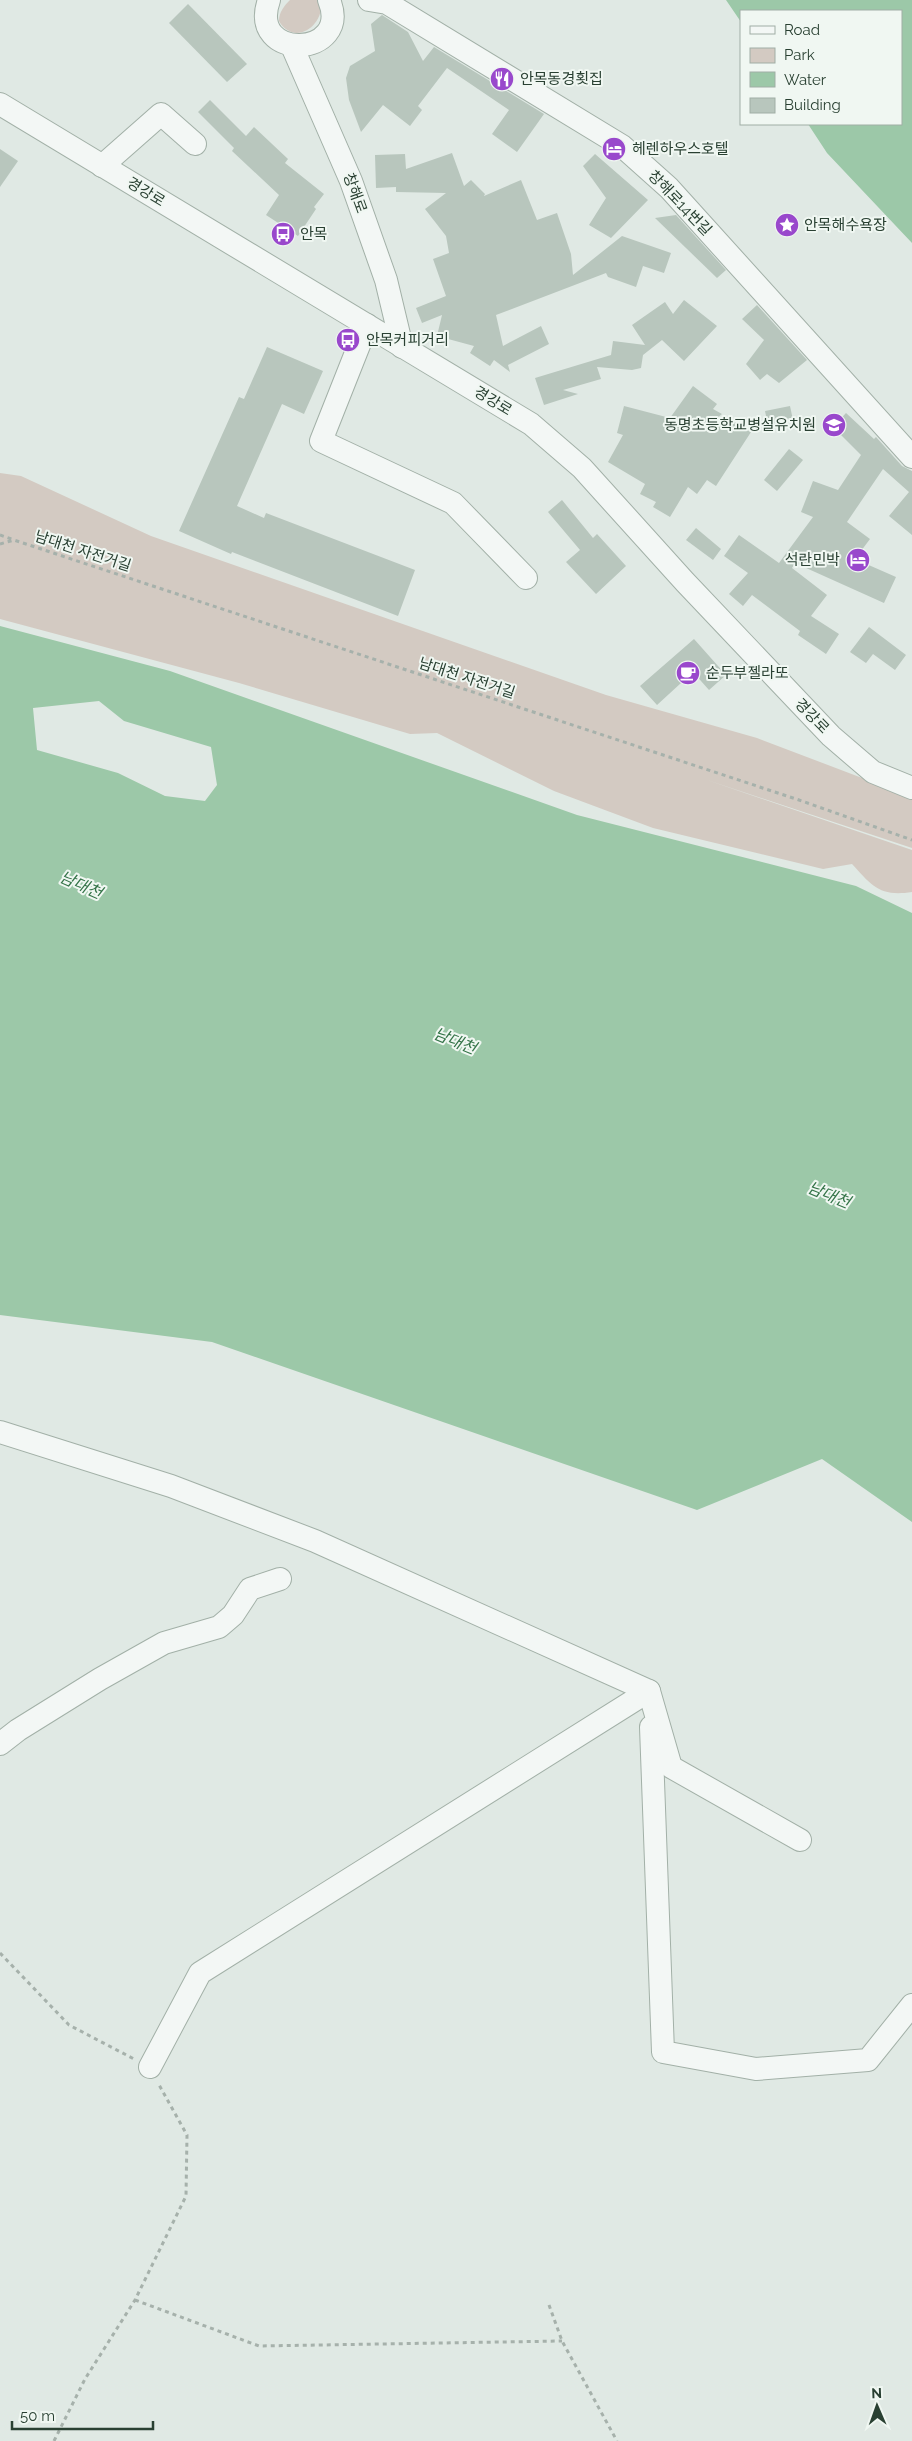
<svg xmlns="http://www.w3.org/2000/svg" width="912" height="2441" viewBox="0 0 912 2441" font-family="Raleway,'Noto Sans KR',sans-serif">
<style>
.green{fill:#d3cac2}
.water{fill:#9cc8a8;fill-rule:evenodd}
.building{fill:#b8c6bd}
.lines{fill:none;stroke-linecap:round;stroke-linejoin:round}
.minor-casing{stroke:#a2b0a7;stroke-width:24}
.path{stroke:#a6b1ab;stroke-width:3;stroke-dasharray:4 4;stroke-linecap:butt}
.minor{stroke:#f3f7f5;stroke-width:22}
.labels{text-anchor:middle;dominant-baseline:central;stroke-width:4;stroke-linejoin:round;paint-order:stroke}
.poi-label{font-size:15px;fill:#294032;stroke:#f0f7f2;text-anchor:start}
.street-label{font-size:15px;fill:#294032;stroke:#f0f7f2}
.water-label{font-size:16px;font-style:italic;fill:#347448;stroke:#f0f7f2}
</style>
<rect width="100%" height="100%" fill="#e0e9e4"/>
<!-- green -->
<g class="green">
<path d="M290,0H321C325,26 294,47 279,21C279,12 284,6 290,0Z"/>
<path d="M0,473L21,476L151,536L606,695L757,738L912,797V848L707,780L912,850V892C880,897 872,886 852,864L823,869L653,828L554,791L437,733L410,734L239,683L0,619Z"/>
</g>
<!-- water -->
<g class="water">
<polygon points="726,0 912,0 912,243 827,153 808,124 901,124 901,11 741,11 741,22"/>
<path d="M0,626L170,671L577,815L856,886L912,913V1522L822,1459L697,1510L212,1342L0,1315ZM99,701L124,721L211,747L217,785L205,801L165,796L118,773L37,750L33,708Z"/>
</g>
<!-- building -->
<g class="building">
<polygon points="188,4 247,64 227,82 169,23"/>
<polygon points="382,15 408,32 423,61 434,47 544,114 517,152 492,134 509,110 447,68 418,106 422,110 410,126 383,105 361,132 349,100 346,78 350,66 375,51 371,24"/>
<polygon points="210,100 246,136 254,127 288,159 285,163 324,194 314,207 316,209 298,236 266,215 279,195 232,151 234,148 198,112"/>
<polygon points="0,149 18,161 0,187"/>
<polygon points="452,153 464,186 471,180 485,194 484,196 521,180 537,220 557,213 571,254 573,275 622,236 671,253 664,273 643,266 636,287 608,277 606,273 496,315 503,346 541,326 549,344 508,365 510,372 494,360 490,366 470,353 474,346 437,336 442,315 422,323 416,308 446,296 433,259 449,253 446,236 425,209 446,193 396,192 396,187 376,188 375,155 405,154 406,169"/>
<polygon points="595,154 648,200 611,238 589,225 606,198 583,166"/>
<polygon points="676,215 726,270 717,278 655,218"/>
<polygon points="684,300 717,326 684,361 662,340 643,355 641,368 632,370 597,367 601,379 563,390 578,394 544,405 535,378 611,355 613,341 645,345 632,325 665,302 673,314"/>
<polygon points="757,305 807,360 779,383 767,374 760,380 746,364 764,340 742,319"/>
<polygon points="267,347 323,371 304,414 282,404 237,506 264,518 266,513 415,570 398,616 232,552 231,554 179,531 239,397 244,399"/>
<polygon points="693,386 717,404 713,409 722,414 711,423 730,419 751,432 716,486 707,480 697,494 688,487 670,517 653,507 656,502 640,494 645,484 608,462 623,435 617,433 624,406 670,418"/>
<polygon points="790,406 793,420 768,426 765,411"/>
<polygon points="846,413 874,439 876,437 902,466 912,471 912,535 889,516 909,492 883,469 847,522 870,539 855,559 896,577 884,603 795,563 792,568 827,595 811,616 839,634 826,654 798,635 800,631 752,595 743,606 729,594 748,573 724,556 739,535 779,563 813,517 801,512 813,481 838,490 861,455 833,427"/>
<polygon points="789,449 803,460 777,491 764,480"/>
<polygon points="562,500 593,538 597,534 626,566 596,594 566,562 580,550 548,512"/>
<polygon points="696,528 721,549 713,560 686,540"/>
<polygon points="869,627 906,655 895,670 873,654 866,663 850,652"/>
<polygon points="694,639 726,675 709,690 693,672 657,705 640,686"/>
</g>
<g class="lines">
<!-- minor casing -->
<g class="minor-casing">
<g id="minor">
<path d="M269,0C247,62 353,58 329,0"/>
<polyline points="369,0 387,3 622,146 669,188 912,457"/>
<polyline points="292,46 351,181 386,280 402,347"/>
<polyline points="0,104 531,424 582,468 685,582 831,736 873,772 912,788"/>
<polyline points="102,166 161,114 195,144"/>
<polyline points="367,325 321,441 453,503 526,578"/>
<polyline points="0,1432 171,1486 315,1541 649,1691 671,1767 800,1840"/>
<polyline points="651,1727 663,2052 756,2069 868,2060 912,2005"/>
<polyline points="0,1744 18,1730 100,1679 164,1643 219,1627 233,1615 250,1589 280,1579"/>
<polyline points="150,2067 200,1973 649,1691"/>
</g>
</g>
<!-- path -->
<g class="path">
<polyline points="0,535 14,540"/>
<polyline points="0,544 14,540 799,800 912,840"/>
<polyline points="0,1953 69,2025 134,2059"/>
<polyline points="135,2300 259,2346 562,2341"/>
<polyline points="549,2305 562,2341 617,2441"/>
<polyline points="54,2441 85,2379 135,2300 186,2196 187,2135 158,2083"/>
</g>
<!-- minor -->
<use href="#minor" class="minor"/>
</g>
<!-- icons -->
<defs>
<g id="restaurant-disc" transform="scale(1.25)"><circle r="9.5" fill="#9948cc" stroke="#f0f7f2"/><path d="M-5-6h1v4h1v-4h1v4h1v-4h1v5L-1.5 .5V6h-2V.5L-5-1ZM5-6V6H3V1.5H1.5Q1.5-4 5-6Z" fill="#fff"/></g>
<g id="hotel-disc" transform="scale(1.25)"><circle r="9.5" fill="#9948cc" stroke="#f0f7f2"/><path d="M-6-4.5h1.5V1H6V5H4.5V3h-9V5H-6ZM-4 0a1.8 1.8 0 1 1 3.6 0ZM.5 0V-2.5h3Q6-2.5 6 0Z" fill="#fff"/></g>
<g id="sight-disc" transform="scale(1.25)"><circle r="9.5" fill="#9948cc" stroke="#f0f7f2"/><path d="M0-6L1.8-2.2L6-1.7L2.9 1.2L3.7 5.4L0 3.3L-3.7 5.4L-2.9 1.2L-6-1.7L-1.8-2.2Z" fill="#fff"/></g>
<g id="bus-disc" transform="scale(1.25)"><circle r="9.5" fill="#9948cc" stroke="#f0f7f2"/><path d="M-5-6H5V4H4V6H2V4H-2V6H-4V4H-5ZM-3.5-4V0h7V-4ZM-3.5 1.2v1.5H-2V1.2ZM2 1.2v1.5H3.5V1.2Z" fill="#fff"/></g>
<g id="school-disc" transform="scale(1.25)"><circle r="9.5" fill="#9948cc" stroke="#f0f7f2"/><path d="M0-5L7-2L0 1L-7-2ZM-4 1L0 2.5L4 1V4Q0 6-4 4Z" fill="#fff"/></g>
<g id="cafe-disc" transform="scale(1.25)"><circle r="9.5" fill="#9948cc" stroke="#f0f7f2"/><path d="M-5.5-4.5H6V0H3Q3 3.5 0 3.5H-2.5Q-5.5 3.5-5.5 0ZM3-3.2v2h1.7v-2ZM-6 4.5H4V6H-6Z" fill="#fff"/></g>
</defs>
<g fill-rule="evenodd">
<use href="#restaurant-disc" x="502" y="79"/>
<use href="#hotel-disc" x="614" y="149"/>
<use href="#sight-disc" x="787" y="225"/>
<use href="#bus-disc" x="283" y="234"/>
<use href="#bus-disc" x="348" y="340"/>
<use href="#school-disc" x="834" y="425"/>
<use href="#hotel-disc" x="858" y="560"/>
<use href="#cafe-disc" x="688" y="673"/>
</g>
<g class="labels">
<!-- poi labels -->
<g class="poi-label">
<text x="520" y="79">안목동경횟집</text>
<text x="632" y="149">헤렌하우스호텔</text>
<text x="804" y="225">안목해수욕장</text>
<text x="300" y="234">안목</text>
<text x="366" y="340">안목커피거리</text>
<text x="816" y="425" text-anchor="end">동명초등학교병설유치원</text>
<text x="840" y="560" text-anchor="end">석란민박</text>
<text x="706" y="673">순두부젤라또</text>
</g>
<!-- street labels -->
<g class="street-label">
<text transform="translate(146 192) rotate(31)">경강로</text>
<text transform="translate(355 193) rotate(70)">창해로</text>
<text transform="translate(680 203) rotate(46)">창해로14번길</text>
<text transform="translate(493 401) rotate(31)">경강로</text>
<text transform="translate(83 551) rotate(18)">남대천 자전거길</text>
<text transform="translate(467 678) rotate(18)">남대천 자전거길</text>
<text transform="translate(812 716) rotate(46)">경강로</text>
</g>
<!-- water labels -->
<g class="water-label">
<text transform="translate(81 885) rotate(24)">남대천</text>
<text transform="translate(455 1041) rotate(22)">남대천</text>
<text transform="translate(829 1195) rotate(22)">남대천</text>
</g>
</g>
<!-- legend -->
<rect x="740" y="10" width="162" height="115" fill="#f0f7f2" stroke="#a0aea5"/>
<rect x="750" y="26" width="25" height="8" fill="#f3f7f5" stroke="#a0aea5"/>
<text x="784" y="35" font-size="15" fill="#294032">Road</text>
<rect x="750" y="48" width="25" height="15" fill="#d3cac2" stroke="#a0aea5"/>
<text x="784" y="60" font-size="15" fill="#294032">Park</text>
<rect x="750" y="72" width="25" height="15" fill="#9cc8a8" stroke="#a0aea5"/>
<text x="784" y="85" font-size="15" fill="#294032">Water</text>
<rect x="750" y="98" width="25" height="15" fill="#b8c6bd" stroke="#a0aea5"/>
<text x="784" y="110" font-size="15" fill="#294032">Building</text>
<!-- north arrow -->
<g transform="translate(877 2406) rotate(358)" stroke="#f0f7f2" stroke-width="4" paint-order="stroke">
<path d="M0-4L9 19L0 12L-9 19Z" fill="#294032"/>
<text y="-8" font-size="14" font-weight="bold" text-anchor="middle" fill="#294032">N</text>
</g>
<!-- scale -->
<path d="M12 2421v8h141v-8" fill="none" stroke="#294032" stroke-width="2.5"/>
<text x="20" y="2421" font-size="15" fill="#294032" stroke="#f0f7f2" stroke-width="4" paint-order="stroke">50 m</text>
</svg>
